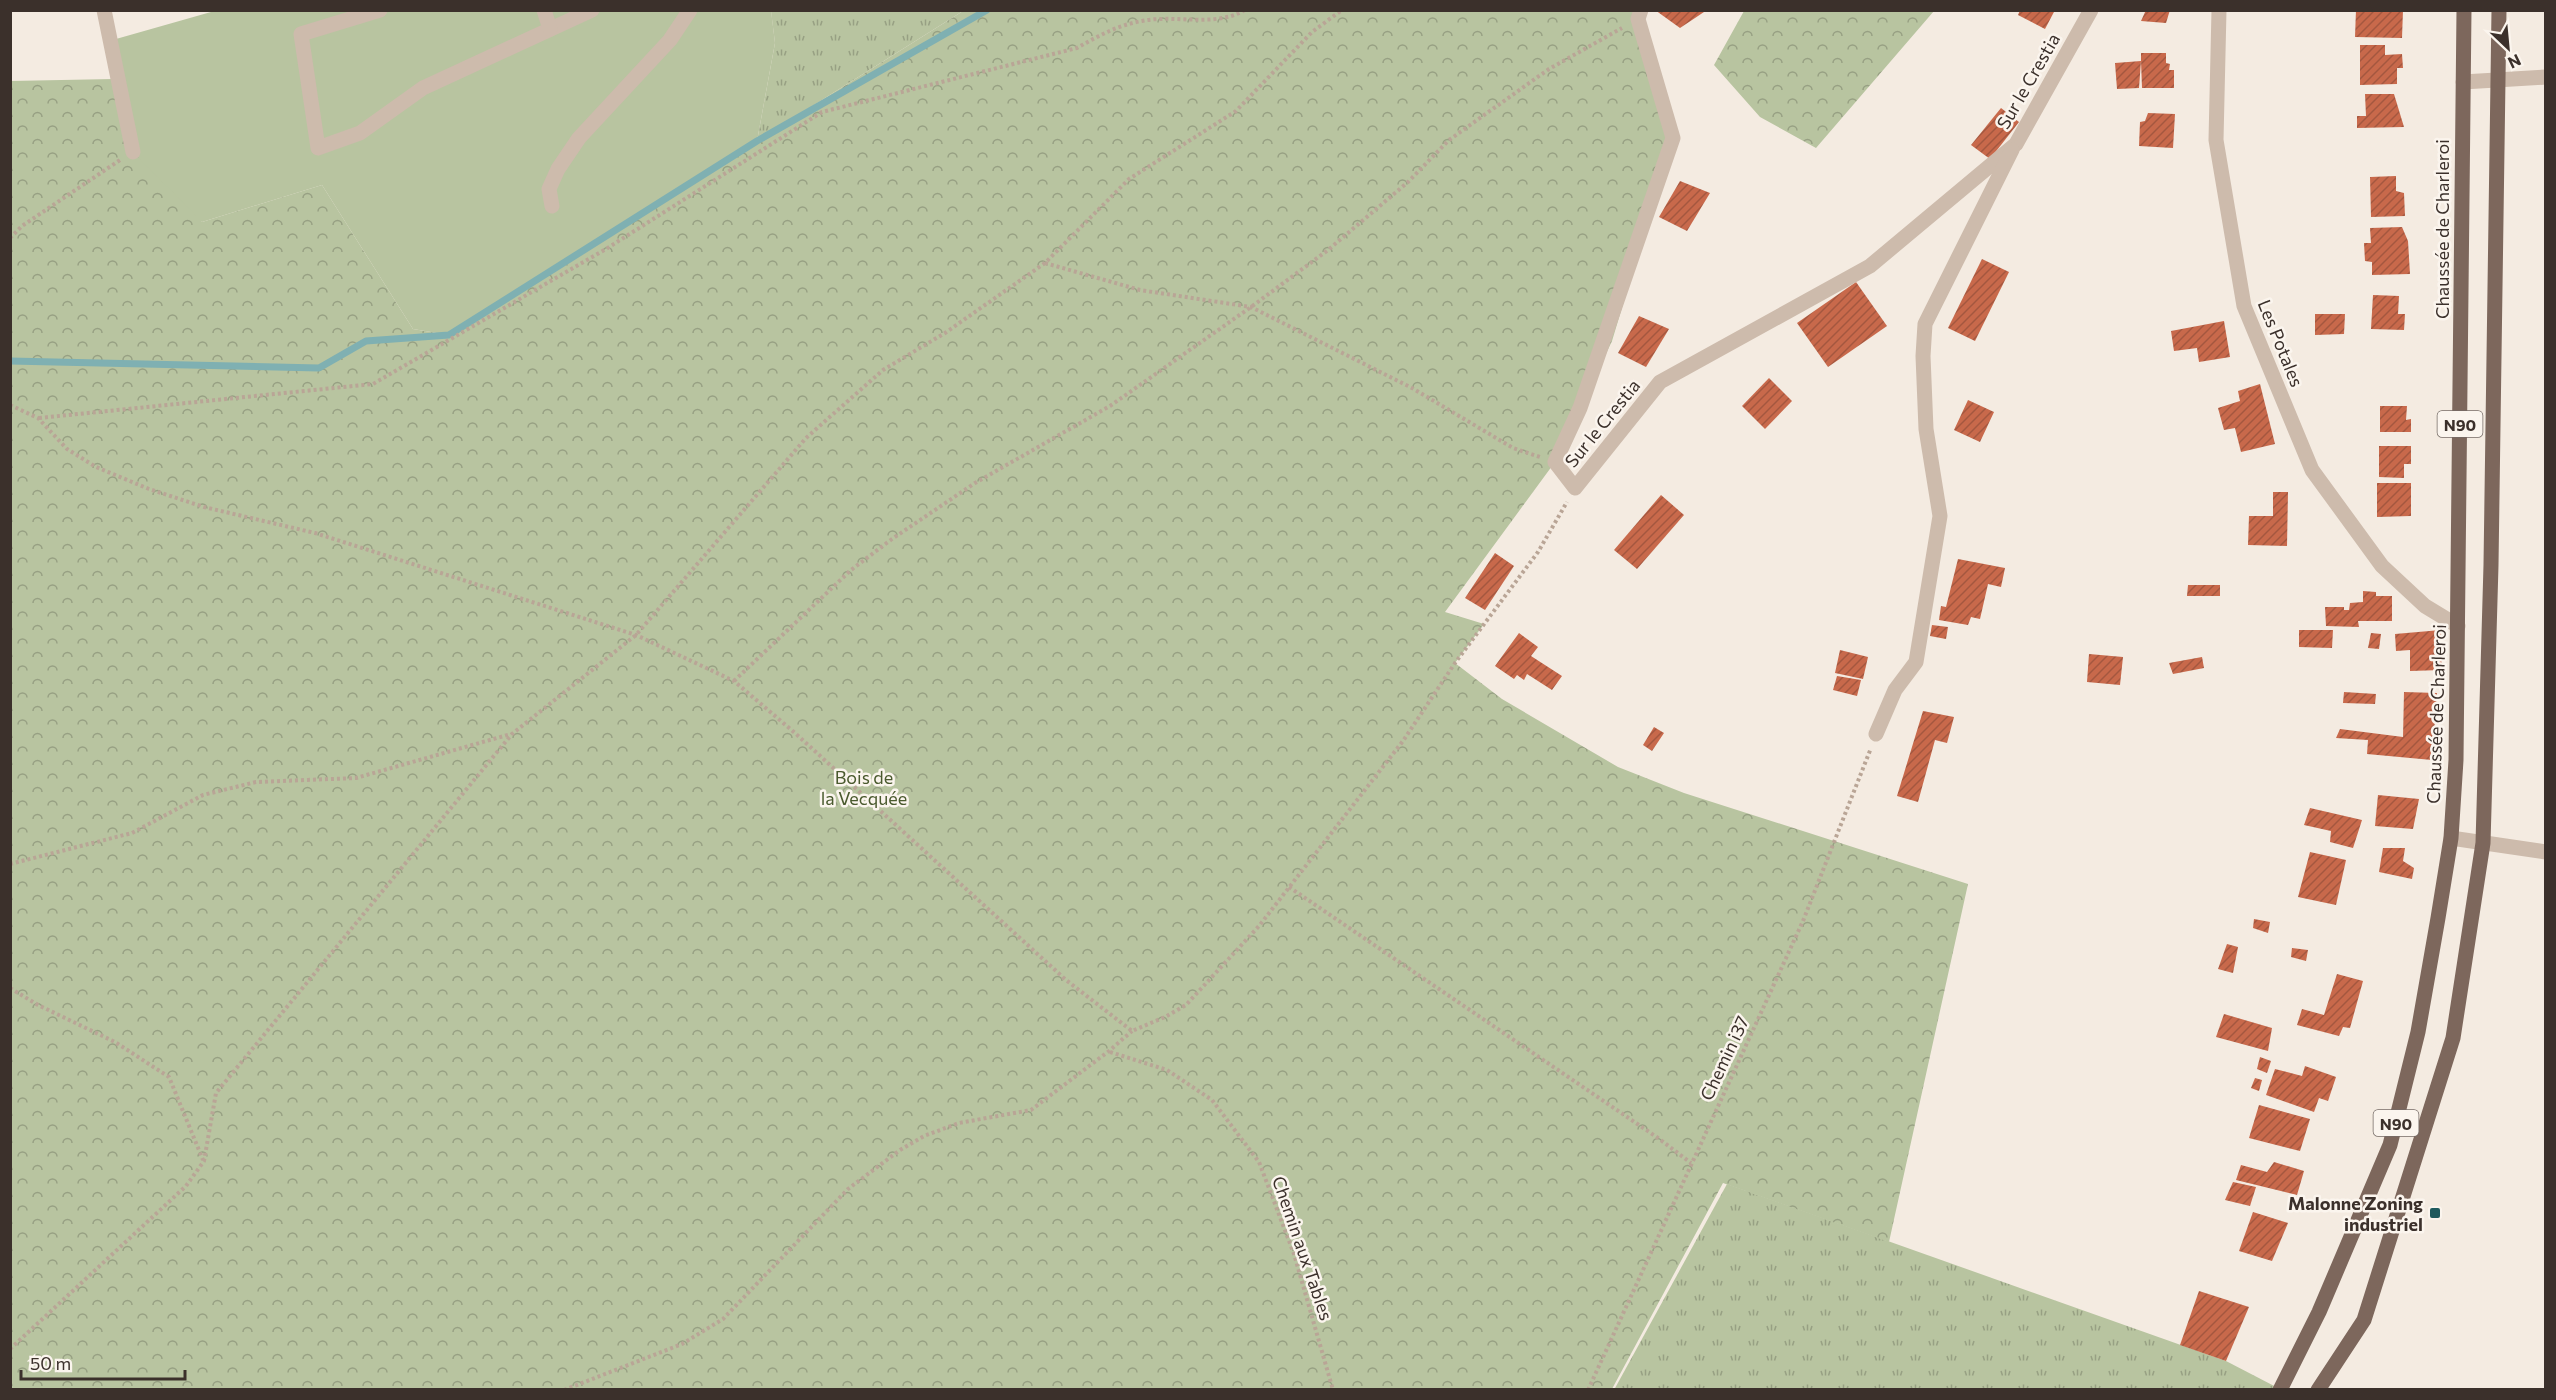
<svg xmlns="http://www.w3.org/2000/svg" width="2556" height="1400" viewBox="0 0 2556 1400" font-family="Commissioner,sans-serif">
<style>
.grass{fill:url(#grass-tufts)}
.forest{fill:url(#forest-crowns)}
.park{fill:#b8c4a0}
.lines{fill:none;stroke-linecap:round;stroke-linejoin:round}
.stream{stroke:#7fb0b2;stroke-width:7}
.building{fill:url(#building-hatch)}
.path{stroke:#b9a596;stroke-width:4;stroke-dasharray:3 3;stroke-linecap:butt}
.minor{stroke:#cdbbac;stroke-width:15}
.major{stroke:#7d675c;stroke-width:15}
.poi-dot{fill:#1f5a5e;stroke:#fbf5ee;stroke-width:2}
.labels{text-anchor:middle;dominant-baseline:central;stroke-width:5;stroke-linejoin:round;paint-order:stroke}
.shield{fill:#fbf5ee;stroke:#756b66;stroke-width:1.5}
.shield-label{font-size:16px;font-weight:bold;fill:#3b302b}
.street-label{font-size:18px;fill:#3b302b;stroke:#fbf5ee}
.park-label{font-size:18px;fill:#4a5a2e;stroke:#fbf5ee}
.poi-label{font-size:18px;font-weight:bold;fill:#3b302b;stroke:#fbf5ee;text-anchor:end}
</style>
<defs>
<pattern id="grass-tufts" width="24" height="20" patternUnits="userSpaceOnUse" patternTransform="scale(1.5)"><rect width="24" height="20" fill="#b8c4a0"/><path d="M3 7l-1-3M5 7V3M7 7l1-3M15 17l-1-3M17 17v-4M19 17l1-3" fill="none" stroke="#97a083"/></pattern>
<pattern id="forest-crowns" width="20" height="18" patternUnits="userSpaceOnUse" patternTransform="scale(1.5)"><rect width="20" height="18" fill="#b8c4a0"/><path d="M2 6a3 3 0 1 1 6 0M12 15a3 3 0 1 1 6 0" fill="none" stroke="#97a083"/></pattern>
<pattern id="building-hatch" width="6" height="6" patternUnits="userSpaceOnUse" patternTransform="scale(1.5)"><rect width="6" height="6" fill="#c8694b"/><path d="M-1 1l2-2M0 6l6-6M5 7l2-2" fill="none" stroke="#a4573f"/></pattern>
</defs>
<rect width="100%" height="100%" fill="#f4ebe1"/>
<!-- grass -->
<g class="grass">
<polygon points="771,11 963,11 757,141 775,43"/>
<polygon points="1727,1184 2226,1361 2280,1389 1614,1390"/>
</g>
<!-- forest -->
<g class="forest">
<polygon points="963,11 1636,11 1673,138 1612,341 1555,462 1445,612 1484,624 1455,663 1502,699 1618,767 1684,793 1968,884 1889,1242 1723,1183 1612,1389 11,1389 10,81 113,79 202,222 322,185 413,329 449,335"/>
<polygon points="1744,11 1744,10 1934,11 1816,148 1760,117 1714,65"/>
</g>
<!-- park -->
<polygon class="park" points="218,10 771,10 775,43 757,141 449,335 413,329 322,185 202,222 133,152 116,39"/>
<g class="lines">
<!-- stream -->
<polyline class="stream" points="10,361 319,368 366,341 449,335 757,141 987,10"/>
</g>
<!-- building -->
<g class="building">
<polygon points="1655,10 1707,10 1680,28"/>
<polygon points="2020,10 2055,10 2045,29 2018,15"/>
<polygon points="2146,10 2170,10 2166,23 2141,21"/>
<polygon points="2356,10 2403,10 2402,38 2355,37"/>
<polygon points="2360,45 2385,45 2385,55 2402,54 2403,68 2397,68 2397,84 2360,85"/>
<polygon points="2141,53 2166,53 2166,63 2170,64 2169,70 2174,70 2174,88 2142,88 2141,61 2139,88 2117,89 2115,63 2141,61"/>
<polygon points="2365,94 2394,94 2404,127 2357,128 2357,116 2366,116"/>
<polygon points="2001,108 2019,122 1990,159 1971,145"/>
<polygon points="2148,113 2175,114 2173,148 2139,146 2140,122 2145,121"/>
<polygon points="2396,176 2396,191 2404,193 2405,216 2371,217 2370,177"/>
<polygon points="1680,181 1710,193 1687,231 1659,217"/>
<polygon points="2402,227 2408,241 2410,274 2372,275 2372,262 2365,261 2364,243 2371,243 2370,228"/>
<polygon points="1982,259 2009,272 1975,341 1948,328"/>
<polygon points="1856,282 1887,326 1828,367 1797,323"/>
<polygon points="2373,295 2399,296 2398,314 2405,314 2404,330 2371,329"/>
<polygon points="2315,314 2345,314 2344,334 2315,335"/>
<polygon points="1639,316 1669,329 1646,367 1618,353"/>
<polygon points="2224,321 2230,357 2199,362 2197,348 2174,351 2171,331"/>
<polygon points="1769,378 1792,401 1765,429 1742,406"/>
<polygon points="2260,384 2275,444 2241,452 2235,428 2224,430 2218,408 2240,401 2238,391"/>
<polygon points="1968,400 1994,412 1980,442 1954,430"/>
<polygon points="2380,406 2407,406 2406,420 2411,419 2411,432 2380,432"/>
<polygon points="2379,446 2411,446 2411,464 2404,464 2404,478 2379,477"/>
<polygon points="2377,483 2411,483 2411,516 2377,517"/>
<polygon points="2273,492 2288,492 2287,546 2248,545 2249,516 2273,516"/>
<polygon points="1661,495 1684,515 1637,569 1614,550"/>
<polygon points="1495,553 1514,566 1485,610 1465,598"/>
<polygon points="1958,559 2005,568 2001,587 1988,584 1980,619 1971,617 1968,625 1939,620 1941,606 1946,607"/>
<polygon points="2188,585 2220,585 2220,596 2187,596"/>
<polygon points="2363,591 2376,592 2376,596 2392,596 2392,621 2358,621 2359,627 2326,626 2325,607 2344,607 2344,610 2349,610 2350,603 2363,602"/>
<polygon points="1932,625 1948,627 1946,639 1930,636"/>
<polygon points="2299,630 2333,630 2332,648 2299,647"/>
<polygon points="2441,630 2442,670 2410,671 2410,650 2396,651 2395,634"/>
<polygon points="1519,633 1538,647 1531,656 1562,676 1552,690 1527,674 1524,680 1517,675 1514,679 1495,666"/>
<polygon points="2371,633 2381,634 2379,649 2368,648"/>
<polygon points="1840,650 1868,657 1863,679 1835,673"/>
<polygon points="2089,654 2123,657 2120,685 2087,682"/>
<polygon points="2202,657 2204,668 2173,674 2169,663"/>
<polygon points="1837,676 1861,680 1857,696 1833,690"/>
<polygon points="2344,692 2376,694 2375,704 2343,703"/>
<polygon points="2404,692 2437,693 2432,760 2367,754 2368,740 2336,738 2340,729 2403,737"/>
<polygon points="1923,711 1954,717 1947,743 1935,740 1918,802 1897,796"/>
<polygon points="1654,727 1664,733 1652,751 1643,745"/>
<polygon points="2378,795 2419,799 2413,829 2375,826"/>
<polygon points="2310,808 2362,820 2353,848 2330,842 2331,831 2304,825"/>
<polygon points="2383,848 2405,848 2403,861 2414,868 2412,879 2379,872"/>
<polygon points="2310,852 2346,860 2336,905 2298,897"/>
<polygon points="2254,919 2270,922 2268,933 2253,928"/>
<polygon points="2227,944 2238,947 2233,973 2218,969"/>
<polygon points="2292,948 2308,950 2306,961 2291,957"/>
<polygon points="2337,974 2363,981 2350,1028 2343,1027 2339,1036 2297,1025 2302,1009 2324,1015"/>
<polygon points="2224,1014 2272,1028 2268,1051 2216,1037"/>
<polygon points="2260,1057 2271,1061 2267,1073 2257,1069"/>
<polygon points="2305,1066 2336,1077 2328,1101 2319,1098 2314,1112 2266,1095 2275,1069 2302,1076"/>
<polygon points="2255,1078 2262,1080 2259,1091 2251,1088"/>
<polygon points="2259,1105 2310,1119 2300,1151 2249,1138"/>
<polygon points="2274,1162 2304,1171 2297,1195 2236,1180 2241,1165 2267,1172"/>
<polygon points="2233,1182 2256,1187 2250,1206 2225,1200"/>
<polygon points="2253,1212 2288,1223 2272,1261 2239,1251"/>
<polygon points="2199,1291 2249,1307 2226,1361 2180,1345"/>
</g>
<g class="lines">
<!-- path -->
<g class="path">
<polyline points="10,238 22,226 120,160"/>
<polyline points="1045,263 1140,290 1251,307 1412,388 1513,448 1540,457"/>
<polyline points="10,405 38,418 67,449 96,467 149,489 204,507 315,533 636,635 734,681 795,733 1066,980 1132,1031 1165,1017 1186,1005 1259,926 1403,741 1455,663 1538,552 1567,502"/>
<path d="M39,418L373,384L606,249L822,112L1077,48C1098,36 1118,25 1142,21C1175,14 1214,28 1245,10"/>
<polyline points="734,681 851,570 892,539 975,483 1110,406 1251,307 1328,250 1408,182 1449,140 1549,69 1622,28"/>
<polyline points="10,864 132,833 203,795 256,782 356,778 511,734"/>
<polyline points="1289,887 1658,1138 1691,1163"/>
<polyline points="10,988 38,1005 115,1042 169,1077 203,1160"/>
<polyline points="1110,1052 1167,1070 1212,1100 1259,1162 1294,1254 1333,1390"/>
<polyline points="10,1349 186,1186 204,1161 216,1093 512,734 636,635 806,438 883,370 945,333 1045,263 1129,179 1236,111 1312,32 1342,10"/>
<polyline points="564,1390 682,1344 723,1319 848,1189 900,1150 924,1136 959,1123 1031,1110 1109,1051 1132,1031"/>
<polyline points="1588,1390 1803,921 1871,748"/>
</g>
<!-- minor -->
<g class="minor">
<polyline points="104,10 133,152"/>
<polyline points="380,10 301,34 318,148 360,133 423,88 592,10"/>
<polyline points="544,10 550,29"/>
<polyline points="1641,10 1638,19 1673,138 1580,408 1555,462 1575,488 1660,382 1870,266 2016,144 2091,10"/>
<polyline points="2219,10 2216,140 2244,306 2312,470 2382,566 2425,606 2458,626"/>
<polyline points="2463,82 2546,77"/>
<polyline points="552,206 549,189 558,169 579,138 670,40 690,10"/>
<polyline points="1876,734 1895,690 1916,662 1940,516 1926,429 1923,356 1925,324 2012,150"/>
<polyline points="2451,838 2546,852"/>
</g>
<!-- major -->
<g class="major">
<polyline points="2280,1390 2319,1312 2390,1145 2418,1032 2438,918 2451,838 2456,760 2464,10"/>
<polyline points="2318,1390 2364,1320 2453,1038 2483,843 2491,565 2499,10"/>
</g>
</g>
<!-- markers -->
<rect class="poi-dot" x="2429" y="1207" width="12" height="12" rx="3"/>
<g class="labels">
<!-- shield labels -->
<g class="shield">
<rect x="2437.5" y="411" width="45" height="26" rx="4.5"/>
<rect x="2373.5" y="1110" width="45" height="26" rx="4.5"/>
</g>
<g class="shield-label">
<text x="2460" y="424">N90</text>
<text x="2396" y="1123">N90</text>
</g>
<!-- street labels -->
<g class="street-label">
<text transform="translate(2028 81) rotate(-60)">Sur le Crestia</text>
<text transform="translate(2442 229) rotate(-90)">Chaussée de Charleroi</text>
<text transform="translate(2281 343) rotate(68)">Les Potales</text>
<text transform="translate(1602 423) rotate(-51)">Sur le Crestia</text>
<text transform="translate(2436 714) rotate(-88)">Chaussée de Charleroi</text>
<text transform="translate(1724 1058) rotate(-65)">Chemin i37</text>
<text transform="translate(1303 1248) rotate(71)">Chemin aux Tables</text>
</g>
<!-- park labels -->
<g class="park-label">
<text x="864" y="777">Bois de<tspan x="864" dy="21">la Vecquée</tspan></text>
</g>
<!-- poi labels -->
<g class="poi-label">
<text x="2423" y="1203">Malonne Zoning<tspan x="2423" dy="21">industriel</tspan></text>
</g>
</g>
<!-- border -->
<rect width="2556" height="1400" fill="none" stroke="#3b302b" stroke-width="24"/>
<!-- north arrow -->
<g transform="translate(2508 48) rotate(154)" stroke="#fbf5ee" stroke-width="4.5" paint-order="stroke">
<path d="M0-4.5L10 22L0 15L-10 22Z" fill="#3b302b"/>
<text y="-9" font-size="16" font-weight="bold" text-anchor="middle" fill="#3b302b">N</text>
</g>
<!-- scale -->
<path d="M21 1370v9h164v-9" fill="none" stroke="#3b302b" stroke-width="3"/>
<text x="30" y="1370" font-size="18" fill="#3b302b" stroke="#fbf5ee" stroke-width="4.5" paint-order="stroke">50 m</text>
</svg>
